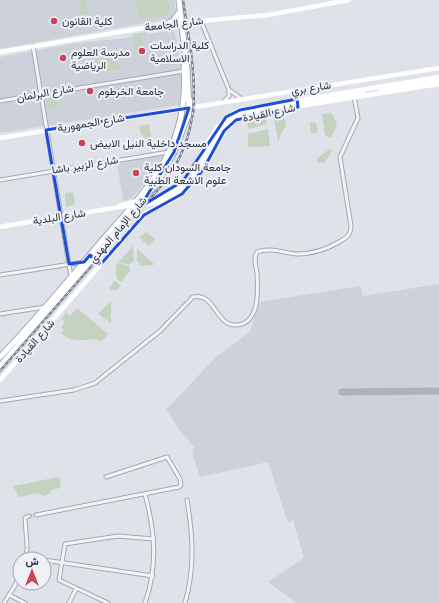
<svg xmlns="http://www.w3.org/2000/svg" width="439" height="603" viewBox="0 0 439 603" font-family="'Nunito Sans',Vazirmatn,sans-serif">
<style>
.built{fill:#cdd1da}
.green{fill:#c4d2c0}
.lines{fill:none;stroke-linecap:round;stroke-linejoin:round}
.taxiway{stroke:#acb2bc;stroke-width:7}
.street-tunnel{stroke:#babec6;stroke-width:3;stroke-dasharray:3 1.5;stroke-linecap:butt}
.street-casing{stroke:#a4a9b2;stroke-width:5}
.primary-casing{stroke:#9ea7b3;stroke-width:7}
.street{stroke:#f2f3f6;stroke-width:3}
.secondary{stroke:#fff;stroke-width:4.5}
.primary{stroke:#fff;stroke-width:5}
.rail-casing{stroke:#798291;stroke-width:2.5}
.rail{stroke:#eef1f6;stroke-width:1;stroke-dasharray:3;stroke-linecap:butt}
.marked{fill:none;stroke:#1d4ed8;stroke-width:3;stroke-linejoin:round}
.poi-dot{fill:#cb4558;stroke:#eef1f6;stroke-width:1.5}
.labels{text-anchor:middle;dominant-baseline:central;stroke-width:4;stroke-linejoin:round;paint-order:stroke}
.poi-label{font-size:11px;fill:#28303f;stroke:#eef1f6;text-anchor:start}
.street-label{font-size:11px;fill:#28303f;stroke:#eef1f6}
</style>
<rect width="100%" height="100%" fill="#dfe2e8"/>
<!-- built -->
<g class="built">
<polygon points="0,0 174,0 176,11 173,18 0,49"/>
<polygon points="174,30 178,45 181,76 179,105 0,133 0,57 76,43 127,38 133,36 133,34 146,32 147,34"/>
<polygon points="163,155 149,179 131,199 123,201 117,162"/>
<polygon points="439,284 439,603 297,603 268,582 304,558 293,520 288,523 268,462 200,477 193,456 194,447 179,429 166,410 215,358 250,332 260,302 360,286 363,296"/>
</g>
<!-- green -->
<g class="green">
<polygon points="79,0 86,0 88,14 81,15"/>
<polygon points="136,0 168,0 170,14 139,19"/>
<polygon points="142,34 145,52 137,53 133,35"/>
<polygon points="114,57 114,61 118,61 120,69 106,71 105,59"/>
<polygon points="102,59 103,70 97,71 95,60"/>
<polygon points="56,95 58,107 50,109 48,96"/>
<polygon points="332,113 337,125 331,138 325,135 322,114"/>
<polygon points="284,116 286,127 282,131 278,142 274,118"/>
<polygon points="266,117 267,124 248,129 247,121"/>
<polygon points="316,122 318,133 311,133 310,123"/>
<polygon points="149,124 151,138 144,139 143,135 141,135 139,126"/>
<polygon points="268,129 270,146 248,147 248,134"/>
<polygon points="330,149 332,151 325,162 318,163 317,158"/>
<polygon points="72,192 74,194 75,204 66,207 65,193"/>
<polygon points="146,232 155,239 149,246 139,238"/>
<polygon points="133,246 134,261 129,265 119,262"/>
<polygon points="137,249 154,264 153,265 142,266 137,261"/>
<polygon points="119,263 129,266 130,271 121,282 116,278 116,265"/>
<polygon points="115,281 121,286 117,290 111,290 109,288"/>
<polygon points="111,301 111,323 98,314"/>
<path d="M77,308L108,334L104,339L98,342L97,339C84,340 71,343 61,333L64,329L61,327L65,322L61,319L66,313L70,316Z"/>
<polygon points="59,477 61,486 60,488 51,490 49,494 43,496 38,493 19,497 13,486"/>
</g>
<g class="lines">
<!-- taxiway -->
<polyline class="taxiway" points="342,392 439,391"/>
<!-- street-tunnel -->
<polyline class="street-tunnel" points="29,516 36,515"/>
<!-- street casing -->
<g class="street-casing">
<g id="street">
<polyline points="201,21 229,90 229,96 224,101"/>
<polyline points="33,46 71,277"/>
<polyline points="229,90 242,99"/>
<polyline points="0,101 184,71"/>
<polyline points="0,180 169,152"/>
<polyline points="93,258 101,264"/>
<polyline points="0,275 84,262"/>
<polyline points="0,314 45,307"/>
<path d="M0,401L74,390L95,383L160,331L193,297C215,292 216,327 237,325C260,323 258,290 257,273C256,266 253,258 257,252C270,247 284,253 297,254C312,254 327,249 339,242C346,238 351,235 351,226L340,157L358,118L354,96"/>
<path d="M145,494C155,531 158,566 145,603"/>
<polyline points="36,515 179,487 181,485 180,479 167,457 106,477"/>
<polyline points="27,546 25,518 29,516"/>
<polyline points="26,558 37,559"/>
<polyline points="25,559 27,549"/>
<polyline points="44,560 153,576"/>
<polyline points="9,595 25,603"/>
<polyline points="4,603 14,587 20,574"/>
<polyline points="69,603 76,589"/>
<polyline points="108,603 59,580 65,544 118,536 154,539"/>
<path d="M185,603C195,568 193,535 187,500"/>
</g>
</g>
<!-- primary casing -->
<g class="primary-casing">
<g id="primary">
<polyline points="167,24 173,21 178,14"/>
<polyline points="189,116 193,107 190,100"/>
<path d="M0,357C35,321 67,282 100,243C124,215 153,186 169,152C182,125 186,95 184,66"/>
<polyline points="0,366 139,206 161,176 174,152 187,118 189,108 187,70 179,0"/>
</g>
</g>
<!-- street -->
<use href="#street" class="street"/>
<!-- secondary -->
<g class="secondary">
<polyline points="0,52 167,24 268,15 349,0"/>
<polyline points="380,90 439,80"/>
<polyline points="0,138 439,68"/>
<path d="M119,206C139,198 157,204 177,187C205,165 205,125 240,110L439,77"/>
<path d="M0,227C38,220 76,214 114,208C138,204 159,207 180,190C209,168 209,123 247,112L364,93"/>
<polyline points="0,380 138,222 146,213 176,198 185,191 205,167 224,131 236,120 287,108 439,84"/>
</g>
<!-- primary -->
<use href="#primary" class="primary"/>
<!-- rail casing -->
<g class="rail-casing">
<path id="rail" d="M0,371L162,185C209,126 193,68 183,0"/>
</g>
<!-- rail -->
<use href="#rail" class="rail"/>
</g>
<!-- marked area -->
<path class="marked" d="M297,99L298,107L236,120L224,131L203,170L182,194L144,215L101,264L90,255L84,262L69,264L46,130L189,108L174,152L140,207L183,181L226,117L240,110Z"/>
<!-- markers -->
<g class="poi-dot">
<circle cx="54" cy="21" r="4"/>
<circle cx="142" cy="51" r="4"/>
<circle cx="63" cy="58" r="4"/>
<circle cx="90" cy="91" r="4"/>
<circle cx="82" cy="143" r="4"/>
<circle cx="136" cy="173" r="4"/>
</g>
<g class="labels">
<!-- poi labels -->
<g class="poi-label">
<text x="62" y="21">كلية القانون</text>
<text x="150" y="45">كلية الدراسات<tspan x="150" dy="13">الاسلامية</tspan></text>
<text x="71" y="52">مدرسة العلوم<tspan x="71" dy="13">الرياضية</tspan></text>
<text x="98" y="91">جامعة الخرطوم</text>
<text x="90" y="143">مسجد داخلية النيل الابيض</text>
<text x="144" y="167">جامعة السودان كلية<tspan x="144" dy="13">علوم الاشعة الطبية</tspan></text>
</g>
<!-- street labels -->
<g class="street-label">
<text transform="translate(174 24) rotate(-7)">شارع الجامعة</text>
<text transform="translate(311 88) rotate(-9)">شارع بري</text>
<text transform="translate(45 93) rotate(-10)">شارع البرلمان</text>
<text transform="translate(269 113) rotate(-12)">شارع القيادة</text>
<text transform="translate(91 123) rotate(-9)">شارع الجمهورية</text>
<text transform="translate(85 165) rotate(-9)">شارع الزبير باشا</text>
<text transform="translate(59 217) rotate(-9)">شارع البلدية</text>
<text transform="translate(118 230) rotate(-50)">شارع الإمام المهدي</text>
<text transform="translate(35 341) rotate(-49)">شارع القيادة</text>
</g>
</g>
<!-- north arrow -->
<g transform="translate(32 571)"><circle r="19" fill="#eef1f6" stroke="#9fa4ad"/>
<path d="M0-3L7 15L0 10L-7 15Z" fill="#cb4558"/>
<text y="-6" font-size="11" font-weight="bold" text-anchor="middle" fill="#28303f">ش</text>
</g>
</svg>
